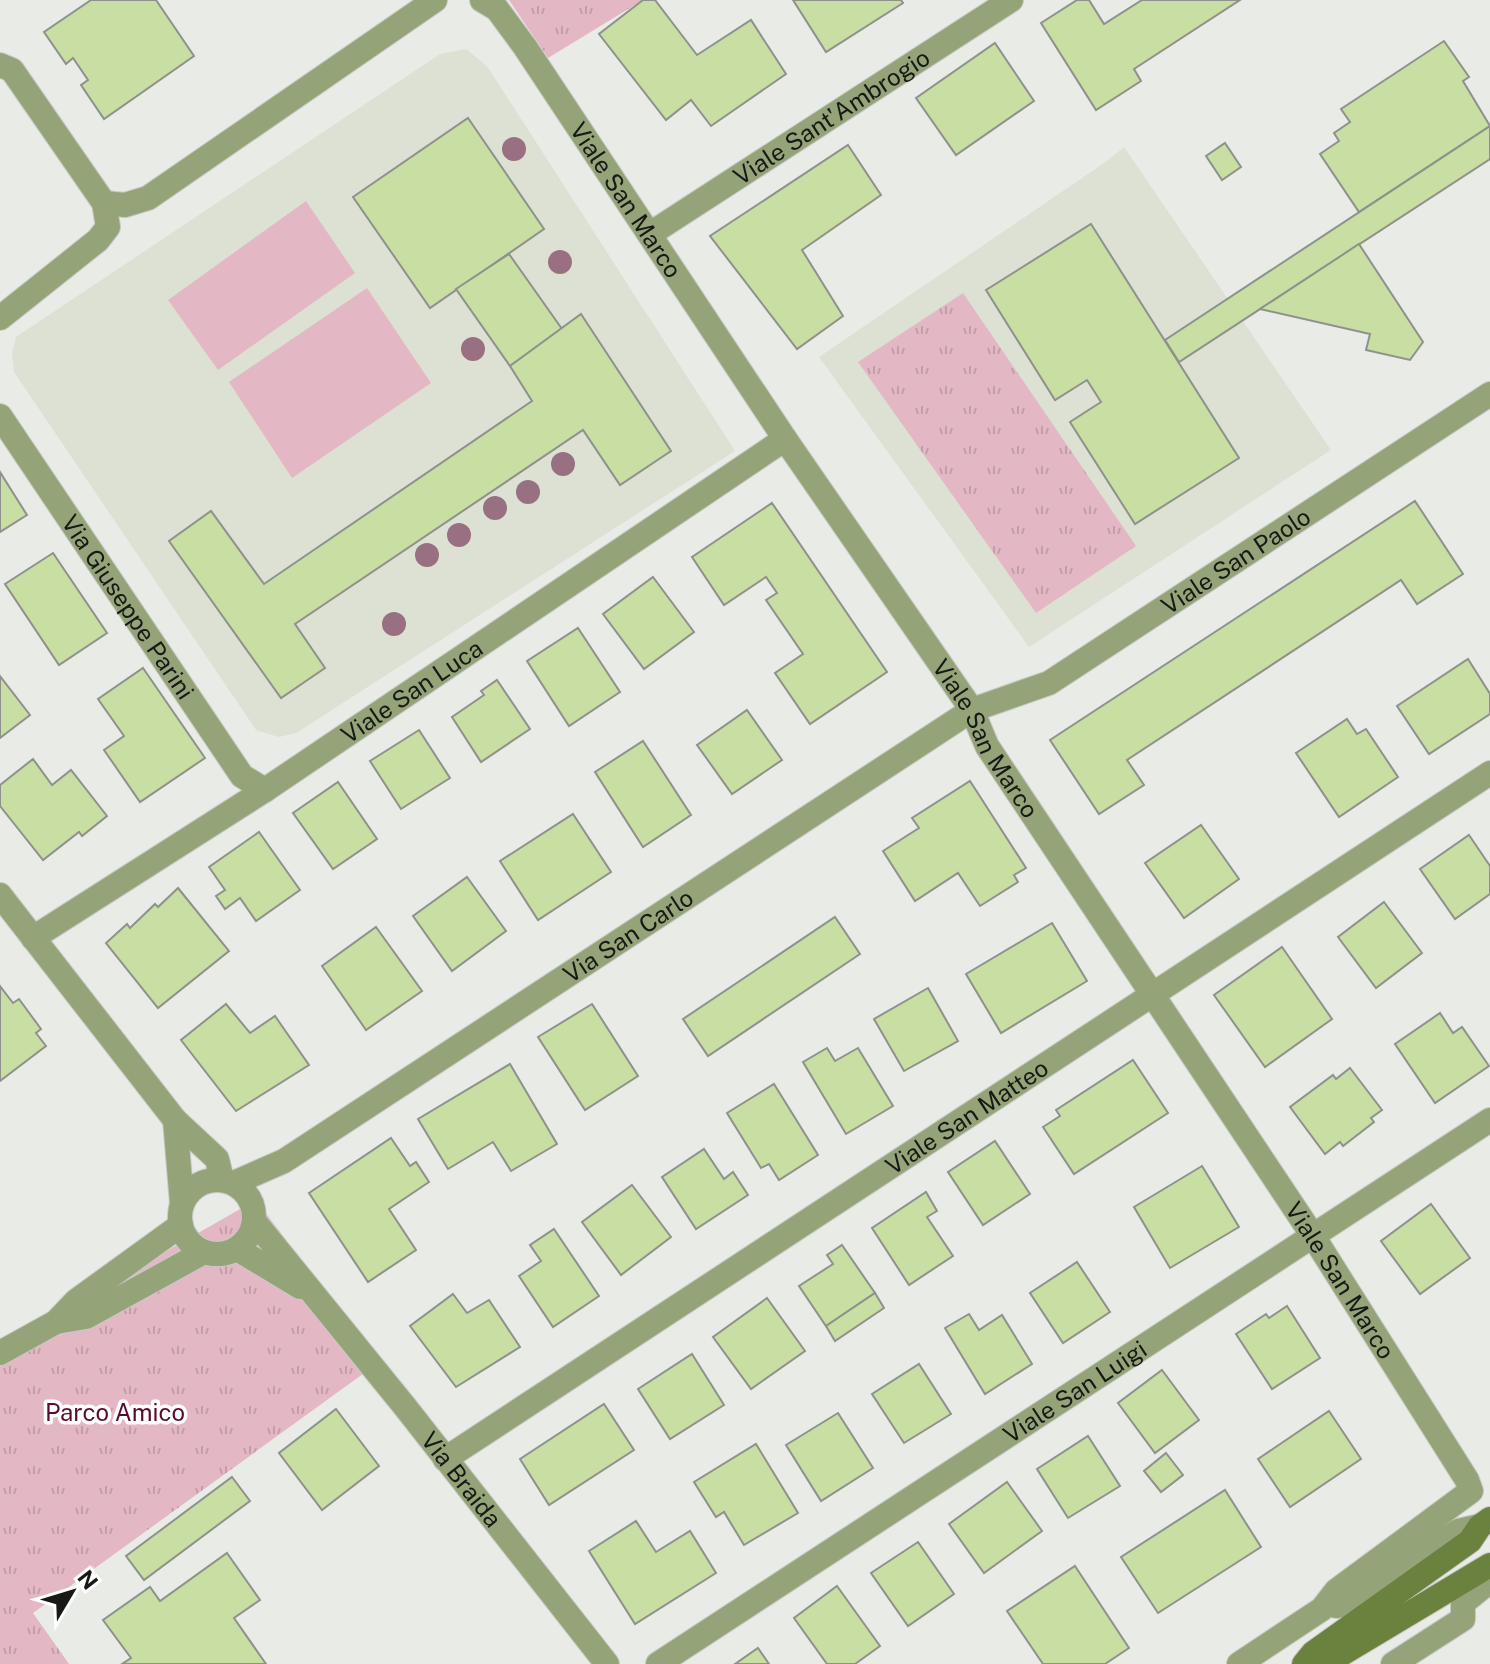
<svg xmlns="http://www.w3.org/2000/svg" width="1490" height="1664" viewBox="0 0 1490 1664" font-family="'Public Sans',sans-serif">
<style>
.built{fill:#dce1d4}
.grass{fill:url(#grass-tufts)}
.pitch{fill:#e4b7c5}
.building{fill:#c8dea3;stroke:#8f918c;stroke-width:2}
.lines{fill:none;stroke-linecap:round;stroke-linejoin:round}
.street-casing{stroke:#c8c9c5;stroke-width:26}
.secondary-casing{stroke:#c8c9c5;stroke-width:26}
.street{stroke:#94a478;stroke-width:24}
.secondary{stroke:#6b813e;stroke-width:24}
.tree{fill:#997081}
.labels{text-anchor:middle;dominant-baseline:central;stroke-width:7;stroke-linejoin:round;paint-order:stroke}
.street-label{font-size:24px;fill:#181917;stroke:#fff}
.park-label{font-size:24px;fill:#580b2f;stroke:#fff}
</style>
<defs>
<pattern id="grass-tufts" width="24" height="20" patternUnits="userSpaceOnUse" patternTransform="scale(2)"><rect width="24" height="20" fill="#e4b7c5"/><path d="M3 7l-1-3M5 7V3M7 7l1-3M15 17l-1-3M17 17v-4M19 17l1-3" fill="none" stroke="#c39da8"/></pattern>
</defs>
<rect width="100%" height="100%" fill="#e9ebe6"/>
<!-- built -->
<g class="built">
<polygon points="466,49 487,66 735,451 296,733 279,737 256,730 14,372 12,354 16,337 440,54"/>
<polygon points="1124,147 1331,450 1029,647 819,357 1107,161"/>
</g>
<!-- grass -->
<g class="grass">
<polygon points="509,0 643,0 548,58"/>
<polygon points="963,293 1136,546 1036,613 858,362"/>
<polygon points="256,1200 378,1363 33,1613 69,1664 0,1664 0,1346"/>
</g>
<!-- pitch -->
<g class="pitch">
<polygon points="306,201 355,273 218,370 168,300"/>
<polygon points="367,288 431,383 292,478 229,382"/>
</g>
<!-- building -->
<g class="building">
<polygon points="91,0 156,0 194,56 104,119 81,85 88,80 73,58 66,64 44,32"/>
<polygon points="643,0 655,0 697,55 751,20 786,74 711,126 691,100 666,120 599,34"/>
<polygon points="793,0 901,0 903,3 826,52"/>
<polygon points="1077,0 1089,0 1104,24 1142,0 1240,0 1134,69 1141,81 1096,110 1041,23"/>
<polygon points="1444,41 1469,77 1463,81 1490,126 1359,212 1320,154 1339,141 1334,133 1350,122 1341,109"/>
<polygon points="995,43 1034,101 956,155 916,98"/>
<polygon points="468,118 544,229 430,308 353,197"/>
<polygon points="1490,126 1490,159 1179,362 1165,340"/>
<polygon points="1225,143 1241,167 1222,180 1206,156"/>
<polygon points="848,145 881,195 802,250 843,316 797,349 710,236"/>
<polygon points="1091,224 1239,458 1135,524 1070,422 1101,402 1087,380 1055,400 986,290"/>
<polygon points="1359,244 1423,342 1410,360 1366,350 1370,334 1260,309"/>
<polygon points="509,254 562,329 510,366 456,289"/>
<polygon points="581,314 671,451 620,485 583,430 295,624 325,668 281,698 169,541 211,511 264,584 532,401 510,366"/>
<polygon points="0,472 27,515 0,532"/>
<polygon points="1415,501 1463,574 1417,604 1401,580 1127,760 1144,785 1099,814 1050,740"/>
<polygon points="772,503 887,672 810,724 775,673 803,654 766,600 777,593 766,577 724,605 692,557"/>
<polygon points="53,553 107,633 59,665 5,584"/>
<polygon points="653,577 694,632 644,669 603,614"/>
<polygon points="578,628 620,692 569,726 527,661"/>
<polygon points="1468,659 1490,694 1490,714 1429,754 1397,706"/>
<polygon points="143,668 205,758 140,802 104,750 124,736 98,699"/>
<polygon points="0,676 30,715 0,738"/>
<polygon points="497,680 530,729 481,762 452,717 484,695 481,691"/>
<polygon points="747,710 782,760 732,794 697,745"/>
<polygon points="1347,719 1357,734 1366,729 1398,777 1339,817 1296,753"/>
<polygon points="419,730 450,778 401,809 370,761"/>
<polygon points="643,741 691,815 643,847 595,772"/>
<polygon points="33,759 52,785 71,770 107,816 82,836 79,832 43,860 0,806 0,785"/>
<polygon points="970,781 1026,868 1014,875 1018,882 980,906 958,873 915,901 883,851 919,828 912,818"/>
<polygon points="338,782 377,839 333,869 293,813"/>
<polygon points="573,814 611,872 538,920 500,861"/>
<polygon points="1201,825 1239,879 1184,918 1145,863"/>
<polygon points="259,832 300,890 256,921 240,898 225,909 216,896 225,890 209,867"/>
<polygon points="1469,835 1490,866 1490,894 1455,919 1420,869"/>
<polygon points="467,877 506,931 452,971 413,916"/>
<polygon points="178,888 229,951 158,1008 106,943 127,924 130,928 155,904 158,907"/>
<polygon points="1384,902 1422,953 1376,988 1338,937"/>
<polygon points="835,917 860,954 708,1056 683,1019"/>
<polygon points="1052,923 1087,981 1001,1033 966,974"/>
<polygon points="376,927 422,991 366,1030 322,966"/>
<polygon points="1282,947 1332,1019 1265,1067 1214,995"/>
<polygon points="0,986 13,1003 19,999 41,1029 36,1033 46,1046 0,1081"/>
<polygon points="928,988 958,1041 904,1071 874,1019"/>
<polygon points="226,1004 250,1033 275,1016 309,1065 236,1111 181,1040"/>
<polygon points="592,1004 638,1076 585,1110 538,1037"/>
<polygon points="1440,1013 1453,1033 1462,1027 1489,1066 1435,1103 1395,1044"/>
<polygon points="827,1048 835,1061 858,1048 893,1106 846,1134 803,1062"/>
<polygon points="1133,1060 1168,1113 1074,1174 1043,1127 1060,1116 1056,1110"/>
<polygon points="510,1064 557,1144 511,1171 493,1142 448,1169 418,1119"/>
<polygon points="1350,1068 1382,1110 1371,1118 1374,1122 1343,1146 1340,1142 1325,1154 1290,1107 1333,1075 1336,1079"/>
<polygon points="774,1084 818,1155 779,1180 769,1164 761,1168 727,1113"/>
<polygon points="391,1138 410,1166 416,1162 429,1182 389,1209 416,1250 368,1282 309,1193"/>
<polygon points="995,1141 1030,1194 983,1225 948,1172"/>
<polygon points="704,1149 724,1179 733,1172 748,1195 696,1229 662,1177"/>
<polygon points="1202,1166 1239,1227 1170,1268 1134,1207"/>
<polygon points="632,1185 671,1237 621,1275 582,1222"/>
<polygon points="926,1192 937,1211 927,1217 953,1256 909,1285 872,1228"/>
<polygon points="1431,1204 1470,1258 1420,1294 1381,1241"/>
<polygon points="554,1229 599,1296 553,1327 519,1276 541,1261 530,1245"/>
<polygon points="842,1245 875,1293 826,1326 799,1286 833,1264 827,1255"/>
<polygon points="1077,1262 1110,1312 1063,1343 1030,1293"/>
<polygon points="875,1293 884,1308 835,1341 826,1326"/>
<polygon points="453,1294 467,1313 489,1300 520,1347 456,1387 410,1326"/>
<polygon points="767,1298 805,1351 751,1389 713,1337"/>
<polygon points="1287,1306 1320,1358 1272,1389 1236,1334 1266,1314 1269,1318"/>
<polygon points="969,1314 979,1330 1002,1315 1032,1364 985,1394 945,1328"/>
<polygon points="692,1354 724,1405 670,1439 638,1389"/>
<polygon points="919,1364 951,1414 904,1443 872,1394"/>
<polygon points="1162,1370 1199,1420 1155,1453 1118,1403"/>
<polygon points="604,1404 634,1450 549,1505 520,1459"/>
<polygon points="336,1409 379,1466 322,1510 279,1453"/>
<polygon points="1329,1411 1361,1459 1290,1507 1258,1459"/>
<polygon points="838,1413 873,1468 821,1501 786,1445"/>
<polygon points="1088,1436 1120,1486 1068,1518 1037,1469"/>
<polygon points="756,1444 798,1513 744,1545 724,1512 716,1517 694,1482"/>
<polygon points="1166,1453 1183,1475 1161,1492 1144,1471"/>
<polygon points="232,1477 250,1501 144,1580 126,1556"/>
<polygon points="1007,1482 1042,1531 984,1573 949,1524"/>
<polygon points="1225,1490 1261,1547 1158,1613 1121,1557"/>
<polygon points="636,1521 656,1552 690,1531 716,1573 635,1624 589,1551"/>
<polygon points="918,1542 954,1594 908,1626 871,1573"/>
<polygon points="227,1553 260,1600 234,1618 266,1664 122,1664 131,1658 103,1620 150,1587 160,1601"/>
<polygon points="1075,1566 1129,1648 1105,1664 1043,1664 1007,1611"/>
<polygon points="837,1586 880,1646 855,1664 827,1664 794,1618"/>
<polygon points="758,1648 769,1664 735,1664"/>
</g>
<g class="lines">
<!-- street casing -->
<g class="street-casing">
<g id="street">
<path id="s1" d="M482,0L497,9L525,47L785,439L972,710L987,746L1313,1236L1467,1480L1471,1491L1336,1591L1322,1609L1239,1664"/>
<polyline points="0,65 12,70 104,203 108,227 98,240 0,318"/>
<polyline points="104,203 125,205 148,198 435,0"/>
<path id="s2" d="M650,234L1011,0"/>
<path id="s3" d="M0,416L242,776L265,790"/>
<polyline points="0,895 175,1120 217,1159 222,1180"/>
<path id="s4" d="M33,938L265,790L785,439"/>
<polyline points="175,1120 182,1204"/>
<circle cx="217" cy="1217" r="37"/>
<path id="s5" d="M234,1183L284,1161L972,710L1049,683L1490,394"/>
<path id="s6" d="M255,1222L406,1408L607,1664"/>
<polyline points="237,1249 300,1287"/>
<polyline points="56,1322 86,1317 204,1252"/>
<polyline points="0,1353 56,1322 76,1301 181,1225"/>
<path id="s7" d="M445,1459L1490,773"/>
<polyline points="1336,1606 1344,1605 1458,1531 1480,1526"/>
<path id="s8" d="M658,1664L1490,1120"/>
<polyline points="1393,1664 1463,1619 1463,1603 1490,1581"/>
</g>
</g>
<!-- secondary casing -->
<g class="secondary-casing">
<g id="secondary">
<polyline points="1304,1664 1313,1653 1470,1541 1480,1526 1490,1519"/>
<polyline points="1325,1664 1490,1565"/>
</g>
</g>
<!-- street -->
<use href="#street" class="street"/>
<!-- secondary -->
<use href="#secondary" class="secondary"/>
</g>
<!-- trees -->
<g class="tree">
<circle cx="514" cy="149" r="12"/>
<circle cx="560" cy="262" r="12"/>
<circle cx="473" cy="349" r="12"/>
<circle cx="563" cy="464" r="12"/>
<circle cx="528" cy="492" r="12"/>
<circle cx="495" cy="508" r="12"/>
<circle cx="459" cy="535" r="12"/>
<circle cx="427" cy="555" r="12"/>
<circle cx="394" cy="624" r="12"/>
</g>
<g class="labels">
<!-- street labels -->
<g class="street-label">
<text stroke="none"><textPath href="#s2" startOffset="216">Viale Sant'Ambrogio</textPath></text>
<text stroke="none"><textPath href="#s1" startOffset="248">Viale San Marco</textPath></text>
<text stroke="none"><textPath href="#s5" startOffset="1182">Viale San Paolo</textPath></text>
<text stroke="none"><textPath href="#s3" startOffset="230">Via Giuseppe Parini</textPath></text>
<text stroke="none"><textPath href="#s4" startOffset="452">Viale San Luca</textPath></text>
<text stroke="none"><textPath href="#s1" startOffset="896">Viale San Marco</textPath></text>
<text stroke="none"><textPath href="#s5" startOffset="466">Via San Carlo</textPath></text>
<text stroke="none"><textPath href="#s7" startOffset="624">Viale San Matteo</textPath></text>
<text stroke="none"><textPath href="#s1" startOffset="1544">Viale San Marco</textPath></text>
<text stroke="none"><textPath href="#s8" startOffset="498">Viale San Luigi</textPath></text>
<text stroke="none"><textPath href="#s6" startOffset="330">Via Braida</textPath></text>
</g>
<!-- park labels -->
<g class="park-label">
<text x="115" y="1412">Parco Amico</text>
</g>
</g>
<!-- north arrow -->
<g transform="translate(72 1592) rotate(52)" stroke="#ffffff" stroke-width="6" paint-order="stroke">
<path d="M0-6L14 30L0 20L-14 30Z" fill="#181917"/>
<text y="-12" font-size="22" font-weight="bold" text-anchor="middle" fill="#181917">N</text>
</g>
</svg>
